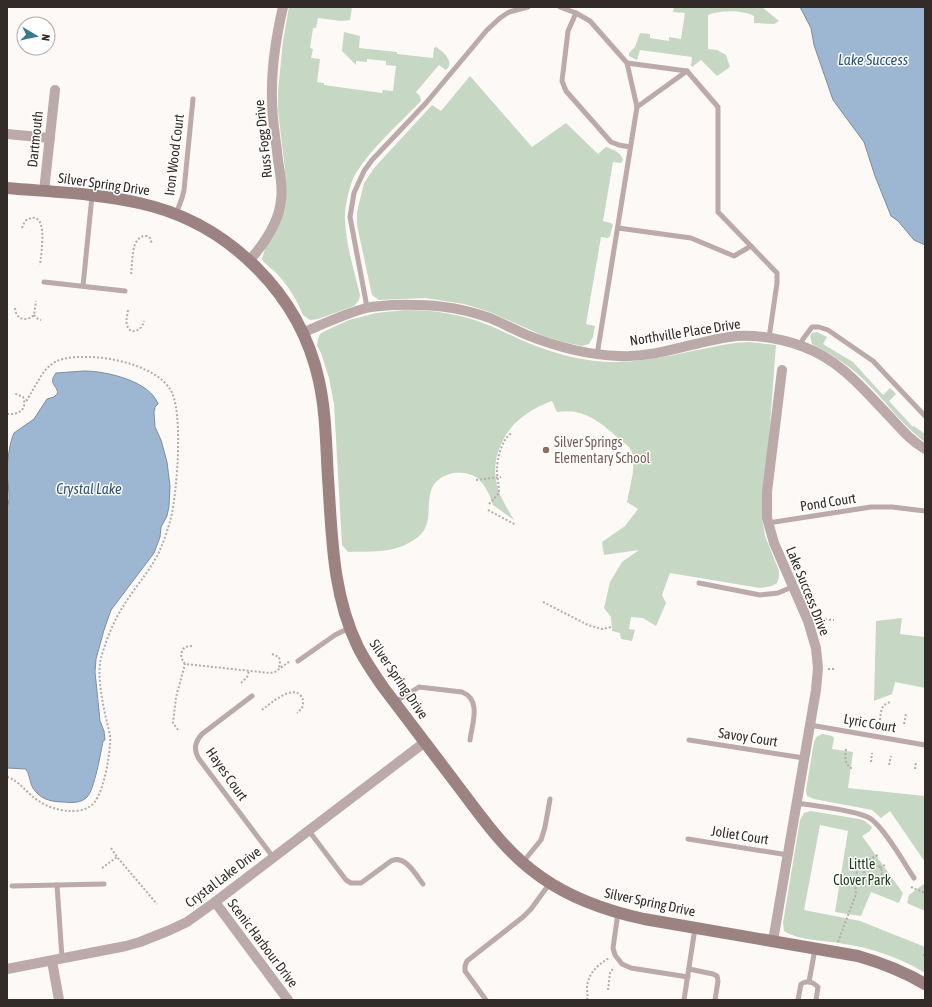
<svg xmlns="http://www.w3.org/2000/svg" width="932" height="1007" viewBox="0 0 932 1007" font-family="'Asap Condensed',sans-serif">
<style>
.green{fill:#c6d7c4}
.water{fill:#9db7d3;stroke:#7d8d9f}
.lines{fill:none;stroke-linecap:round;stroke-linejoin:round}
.path{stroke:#b2adaa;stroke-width:2;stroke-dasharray:2 2;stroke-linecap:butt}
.lane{stroke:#bca9a9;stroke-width:5}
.street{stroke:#bca9a9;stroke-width:10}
.secondary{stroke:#9d8282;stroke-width:12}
.education-dot{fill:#8d6e63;stroke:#fff;stroke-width:1.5}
.labels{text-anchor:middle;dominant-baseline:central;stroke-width:3;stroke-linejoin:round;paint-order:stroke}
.street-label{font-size:14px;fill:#332b27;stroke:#fff}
.education-label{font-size:14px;fill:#785e54;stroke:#fff;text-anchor:start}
.park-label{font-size:14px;fill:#183d15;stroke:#fff}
.water-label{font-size:15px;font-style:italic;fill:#2c527a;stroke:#fff}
</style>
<rect width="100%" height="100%" fill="#fdf9f7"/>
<!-- green -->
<g class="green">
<path d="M289,7H352L350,20L341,21L318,18L316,28H313L310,48L313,49L311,58L320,59L317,82L324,83V85L382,93L383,90L393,91L396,66L386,65V61L367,59V62L356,61V65L342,51L344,32L360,36L359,48L397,52V54L433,58L434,48L436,47C444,52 455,62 446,70L439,65L416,92L420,96L421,101C399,124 373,146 356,173C350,182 344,209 345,220C346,245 354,270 360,295L359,300L354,306L318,319L310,320L303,315C297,300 289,287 278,275C273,269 265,265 262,259L265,249L278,227L286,200L285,170L278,110V91L283,41Z"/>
<path d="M666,7H762L779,21L774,24L754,23V16C742,10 721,10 708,15V49L717,50L726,55L730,67L717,76L701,60L692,67L691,66L692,57L640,50L637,60L629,56V53L635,47L640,33L650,34V38L669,41V37L681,39L685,13L673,12L674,8Z"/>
<path d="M470,76L532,147L566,123L598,154L606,147C614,150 621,152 623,160L621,163L613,162L603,221L611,223L613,225L610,236L608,238L601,237L586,324L595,326L593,337L589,344L582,346L563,342L544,336L490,312L464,304L425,298L379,300L372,295L357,225V212L364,183L375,167L432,105L441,111Z"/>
<path d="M405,310C434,310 462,314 488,325C499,329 508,334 519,339C539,348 566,357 588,360C639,368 686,350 735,343L749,342L776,345L768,451L762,497V517L765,536L779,571V577L777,583L772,586L760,588L670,573L662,595L666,603L656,626L643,618L631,617L629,629L635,630L632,641L621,639L620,633L612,631L611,617L604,608L610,582L622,562L639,550L604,555L602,542L625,526L638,509L627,502C630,484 637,467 631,450C629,445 621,441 617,437C599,421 583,408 557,412L552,401C541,405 529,411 520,419C503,432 492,459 496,480C498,494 507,508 514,520L493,505C490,495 485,484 476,477C470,473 460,472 453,473C413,483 441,519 418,537C396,554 375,551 348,552L342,545L334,404L329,378L321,353L317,346L318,339L320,334L325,331L349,320L376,313Z"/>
<path d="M817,332L827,337L823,344L853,362L883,395L890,388L896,394L889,401L913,427L914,426L925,434V442C903,426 888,404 869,385C852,367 833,355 812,344L810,336L812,333Z"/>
<polygon points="902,618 900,634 925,637 925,688 895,682 892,694 874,701 876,621"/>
<path d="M823,734L832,736L834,738L832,749L853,752L848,788L925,796V862L890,811L881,818L872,810L814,799L807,796L806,790L814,742C816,737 818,735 823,734Z"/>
<path d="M811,811L859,819L865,821L872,827L870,831L862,836L903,893L899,903L871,892L861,916L835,912L848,831L820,825L804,910L860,921L925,947V973C901,958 872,948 844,944C826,940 799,941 784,931L783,923L800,820L804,813Z"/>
<polygon points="925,883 925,911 907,903 909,895"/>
</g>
<!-- water -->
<g class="water">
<polygon points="800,7 925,7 925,245 914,240 898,221 891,216 875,176 864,142 833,100 814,45 811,28"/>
<path d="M84,371C106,371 150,381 158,404L155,407L154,412L155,427L161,440L167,462L170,486L169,506L167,516L161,527L160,537L154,553L111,610L104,630L96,659L95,672L100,721L104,731L105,740L103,741C101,752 94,791 87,797C82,803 71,803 64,802C53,802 43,800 36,792C29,785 31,777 26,769L7,768V507C12,499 6,478 7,467C8,458 10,441 14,433L34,419L47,399L54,397L58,393C56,384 48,384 56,373Z"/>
</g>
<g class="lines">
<!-- path -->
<g class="path">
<path d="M22,228L25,221C50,205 41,254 40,265"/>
<path d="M131,274C133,263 130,235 147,236L150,238L152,244"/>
<path d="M15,308C16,320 26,322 34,315L36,301"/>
<path d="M128,310C127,318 124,325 131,331C138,332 142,328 144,321"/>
<polyline points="34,315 38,319 41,320"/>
<path d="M7,414C18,415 28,410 23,397L14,393"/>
<polyline points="476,480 501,477"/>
<path d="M489,504L499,493C499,485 497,478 497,470C497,459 502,438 512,433"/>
<polyline points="488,510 516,525"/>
<polyline points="543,602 588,625 602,629 611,627"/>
<polyline points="817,619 834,620"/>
<path d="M192,646L185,647C180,652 180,658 185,664L270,673L275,672L290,661"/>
<polyline points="272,654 279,657 280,663 279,669"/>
<polyline points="828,669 835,669"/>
<polyline points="241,683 247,677 249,671"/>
<path d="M262,710C270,704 292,684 301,696C304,699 303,704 302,708L297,713"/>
<path d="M880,720C881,711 881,704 891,702"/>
<polyline points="904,724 906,714"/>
<polyline points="178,730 173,723 176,697 185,664"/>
<path d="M846,749C845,757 844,765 853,769"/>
<polyline points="871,762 872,753"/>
<polyline points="889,765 891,756"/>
<polyline points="915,769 916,761"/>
<path d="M7,777C20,781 27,794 39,801C47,807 58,810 68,811C74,811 83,811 89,807C103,800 109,759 110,744C111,735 108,727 106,718C102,701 97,674 101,658C106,640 114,620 124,605C135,587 150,571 159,552C164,541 168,529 171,518C177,492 184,410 170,389C156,367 113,357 88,357C47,356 46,368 27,400L25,401"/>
<polyline points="111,848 117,857 157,904"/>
<circle cx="873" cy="873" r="9"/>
<polyline points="102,868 117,857"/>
<polyline points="880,868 885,865"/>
<polyline points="911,887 925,893"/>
<polyline points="838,942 856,894 855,877 858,868 861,863 878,855"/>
<polyline points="923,955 925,955"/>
<polyline points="608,990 610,973 614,967"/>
<path d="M587,1000C588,995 587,991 587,987C588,973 598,965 609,958"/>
</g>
<!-- lane -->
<g class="lane">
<polyline points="560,7 576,13 590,21 627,63 637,107 597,355"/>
<polyline points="576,13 568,31 562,81 566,91 611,142 619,145 630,147"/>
<polyline points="627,63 687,71 718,107 718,212 777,273 777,283 769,338"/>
<polyline points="637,107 687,71"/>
<polyline points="176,214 182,198 184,190 193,99"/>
<polyline points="618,228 691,238 734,256 751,246"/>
<polyline points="44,282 125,291"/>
<polyline points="83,286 92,196"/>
<polyline points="367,307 350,217 354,193 364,171 372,160 426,103 487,30 500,18 509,12 528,7"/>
<polyline points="800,346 803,339 812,327 819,327 828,330 873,361 925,416"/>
<polyline points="768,523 871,507 892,507 925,511"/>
<polyline points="699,583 760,595 778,593 792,587"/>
<polyline points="298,661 335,635 349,628"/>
<path d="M252,696L202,734C195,742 193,749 199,759L273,857"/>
<path d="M395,702L419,687L462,692C482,700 472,724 470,740"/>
<polyline points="810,725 925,745"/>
<polyline points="689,740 804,758"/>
<path d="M796,803C811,805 861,811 871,819C885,829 904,863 914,878"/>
<path d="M309,831L346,880L351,883H361L391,861C405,854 416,875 423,884"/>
<polyline points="688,839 788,855"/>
<polyline points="523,862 541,840 545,827 550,799"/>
<polyline points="57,885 62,958"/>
<polyline points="12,886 104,884"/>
<polyline points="618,913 613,948 615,955 622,964 631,968 688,977"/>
<polyline points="689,969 713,974 717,976 718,981 715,1000"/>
<polyline points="809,982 815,949"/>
<polyline points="486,1000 465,971 465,966 467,961 523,917 531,909 550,883"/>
<polyline points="684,1000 695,928"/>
<path d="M798,1000L801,984C807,980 813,982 818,987L816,1000"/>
</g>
<!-- street -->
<g class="street">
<polyline points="7,134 50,138"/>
<polyline points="44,191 55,90"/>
<path d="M249,261C264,244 279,222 281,200C283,187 280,173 278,160C276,140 272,120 272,100C271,69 276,37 283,7"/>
<path d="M302,333C323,324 344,314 366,308C374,306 384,306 393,305C428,304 456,306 490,318C502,323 515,330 527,335C557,347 587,355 619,356C660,358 697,340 737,336C759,335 783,339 804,347C840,360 864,390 890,417C901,429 911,441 925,449"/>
<polyline points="215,902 288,1000"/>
<polyline points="773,941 816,690 818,668 816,648 808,621 774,543 767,518 767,492 782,370"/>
<polyline points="52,961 59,1000"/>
<polyline points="7,969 126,946 140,942 170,930 187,922 215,902 425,742"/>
</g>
<!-- secondary -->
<path class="secondary" d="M7,188C51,192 96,193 139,203C227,222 300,293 319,381C326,413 326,445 328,478C332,535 332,594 358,647C365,661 374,674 383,687C408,720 433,753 458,786C483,819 506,853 541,877C572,899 607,911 644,919L858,956C882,963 903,971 925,984"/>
</g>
<!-- markers -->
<circle class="education-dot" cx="546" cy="450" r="4"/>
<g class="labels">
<!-- street labels -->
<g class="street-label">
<text transform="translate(35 139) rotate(-84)">Dartmouth</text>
<text transform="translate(263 139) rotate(-96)">Russ Fogg Drive</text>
<text transform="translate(174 155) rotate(-83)">Iron Wood Court</text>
<text transform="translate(104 184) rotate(8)">Silver Spring Drive</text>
<text transform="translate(685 332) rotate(-9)">Northville Place Drive</text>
<text transform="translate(828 502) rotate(-9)">Pond Court</text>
<text transform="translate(808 591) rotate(68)">Lake Success Drive</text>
<text transform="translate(399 679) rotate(56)">Silver Spring Drive</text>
<text transform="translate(870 723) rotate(10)">Lyric Court</text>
<text transform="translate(748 737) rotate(9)">Savoy Court</text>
<text transform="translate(227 774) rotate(55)">Hayes Court</text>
<text transform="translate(740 835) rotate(9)">Joliet Court</text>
<text transform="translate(223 877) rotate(-37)">Crystal Lake Drive</text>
<text transform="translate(650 902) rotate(12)">Silver Spring Drive</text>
<text transform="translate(263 943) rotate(53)">Scenic Harbour Drive</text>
</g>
<!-- education labels -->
<g class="education-label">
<text x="554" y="442">Silver Springs<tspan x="554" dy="16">Elementary School</tspan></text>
</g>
<!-- park labels -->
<g class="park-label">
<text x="862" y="864">Little<tspan x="862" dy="16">Clover Park</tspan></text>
</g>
<!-- water labels -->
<g class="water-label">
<text x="873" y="59">Lake Success</text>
<text x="89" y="488">Crystal Lake</text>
</g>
</g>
<!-- border -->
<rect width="932" height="1007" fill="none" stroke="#332b27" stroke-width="16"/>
<!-- north arrow -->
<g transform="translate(36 36) rotate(99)"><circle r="19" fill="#ffffff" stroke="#adaaa9"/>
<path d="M0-3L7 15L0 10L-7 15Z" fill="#38798c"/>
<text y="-6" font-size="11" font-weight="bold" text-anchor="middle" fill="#332b27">N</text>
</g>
</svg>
